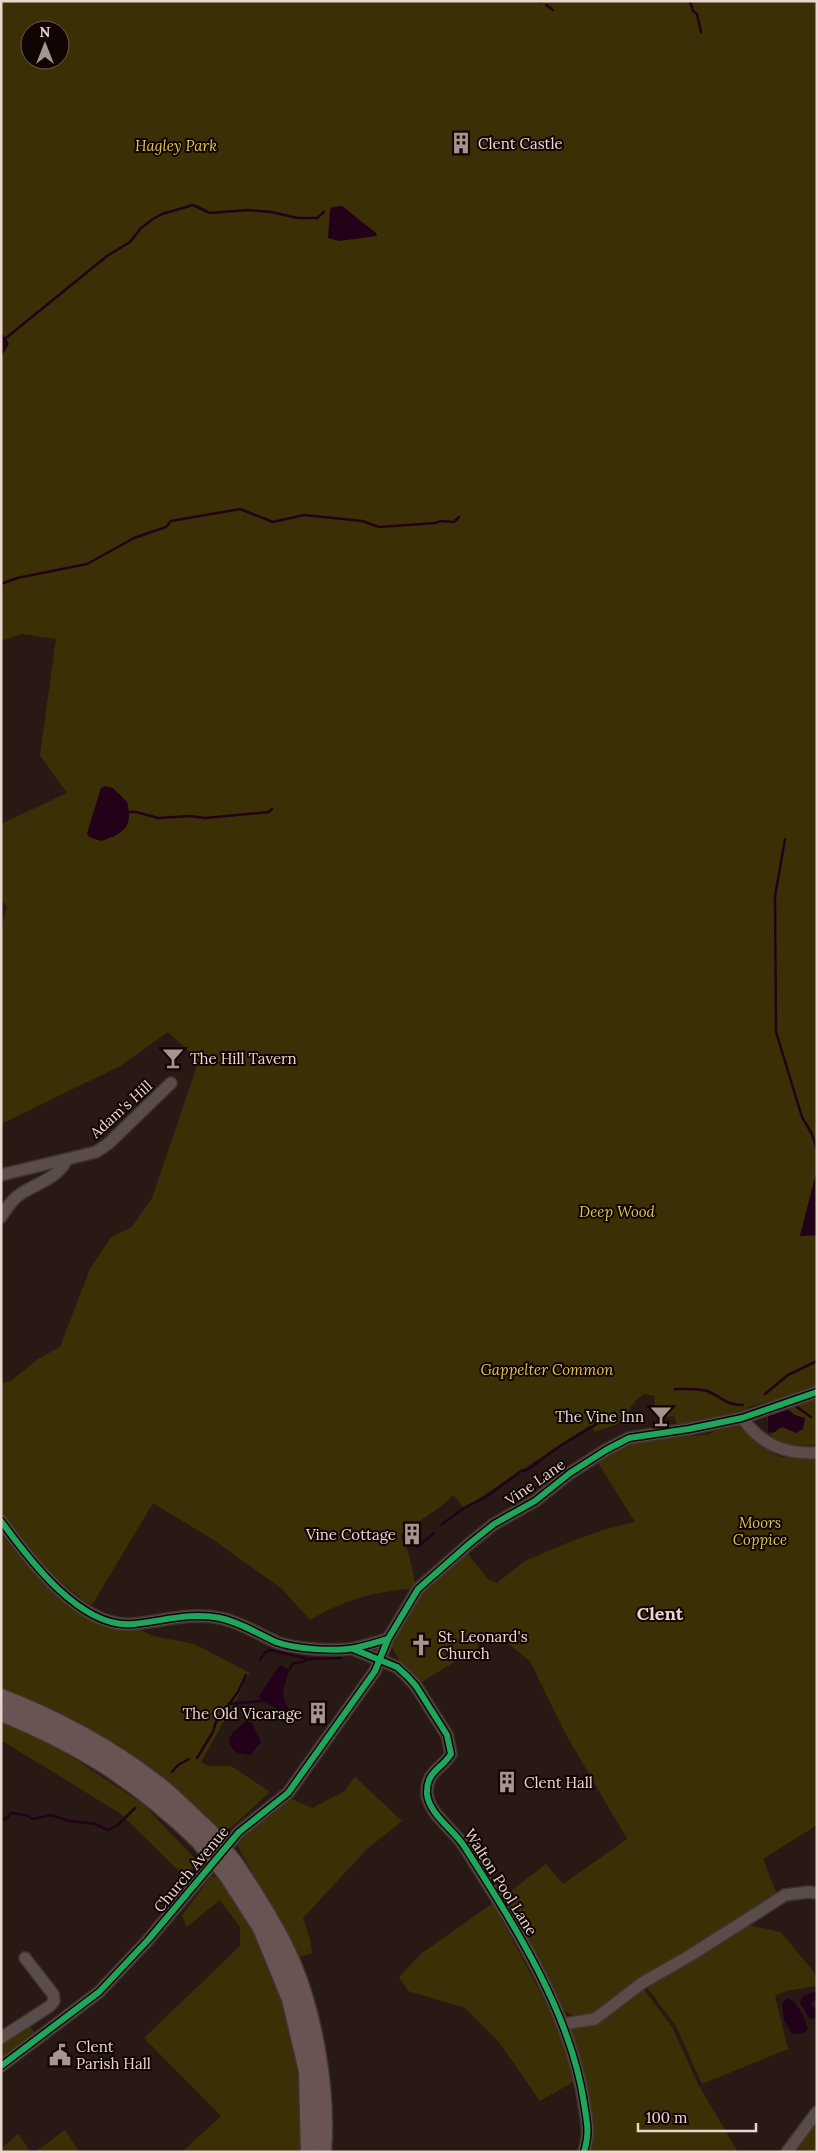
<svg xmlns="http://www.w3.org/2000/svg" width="818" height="2153" viewBox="0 0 818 2153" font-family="Lora,serif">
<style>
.green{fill:#3b3005;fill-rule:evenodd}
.water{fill:#230219}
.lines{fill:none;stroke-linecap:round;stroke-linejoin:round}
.stream{stroke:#230219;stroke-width:2.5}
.minor-casing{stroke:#403430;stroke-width:14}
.highway-casing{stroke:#403430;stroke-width:19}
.minor{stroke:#5a4d49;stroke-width:11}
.highway{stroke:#6a5353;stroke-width:16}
.highway-bridge-casing{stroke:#403430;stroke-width:19;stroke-linecap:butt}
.highway-bridge{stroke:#6a5353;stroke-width:16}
.cycleway-casing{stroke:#100503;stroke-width:9}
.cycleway{stroke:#20a55d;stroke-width:6}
.labels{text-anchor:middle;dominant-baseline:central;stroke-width:4;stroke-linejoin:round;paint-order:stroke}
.poi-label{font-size:15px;fill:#ead6cf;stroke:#100503;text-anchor:start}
.park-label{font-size:15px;font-style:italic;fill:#dec552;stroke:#100503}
.street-label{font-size:15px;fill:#ead6cf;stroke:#100503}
.quarter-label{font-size:18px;font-weight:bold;fill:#ead6cf;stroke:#100503}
</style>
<rect width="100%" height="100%" fill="#291914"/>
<!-- green -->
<g class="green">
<path d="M1,1H817V1170L800,1236L817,1235V1385L789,1396L748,1407L741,1412L678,1427L674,1416L667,1417L664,1405L654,1407L655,1396L644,1394L637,1399L618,1424L595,1432L590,1425L464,1508L453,1495L443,1505L401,1534V1539L408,1551L416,1586L414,1588C371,1593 348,1598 310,1620L281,1588L215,1541L153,1503L92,1605L86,1602L54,1576L26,1546L1,1512V1383L11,1381L38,1359L60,1347L90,1269L111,1237L132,1227L152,1198L196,1069L194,1056L168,1032L120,1066L1,1124V929L7,906L1,900V824L67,793L40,755L56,639L22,634L1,641ZM30,30H60V60H30Z"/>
<path d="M817,1398V1445C785,1447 764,1448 768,1409Z"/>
<path d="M743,1423L764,1448L780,1457L817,1458V1825L763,1859L777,1895L608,2002C591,2015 583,2023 563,2010L501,1899L546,1864L563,1884L627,1839L564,1731L530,1661L501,1638L473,1637L479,1647L420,1683L402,1665L391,1646C406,1606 436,1580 466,1552L488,1579L497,1583L525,1561L572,1541L609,1528L635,1522L597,1461L631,1443L710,1434L720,1427Z"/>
<polygon points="1,1534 25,1563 60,1596 109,1626 138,1629 153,1636 194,1644 250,1673 244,1681 240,1693 201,1762 208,1766 231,1766 270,1792 225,1833 134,1758 1,1690"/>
<polygon points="1,1721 63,1751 143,1804 198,1862 185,1877 121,1814 1,1740"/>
<polygon points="355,1777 402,1821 367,1849 303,1918 310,1939 312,1953 300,1957 237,1845 244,1835 292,1799 312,1808 345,1791"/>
<path d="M211,1876L219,1877C234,1902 253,1926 265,1953C287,2001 306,2099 302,2152H182L221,2116L144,2038L240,1946V1927L220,1900L187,1927L182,1916Z"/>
<polygon points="493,1903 558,2026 575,2081 540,2101 499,2042 465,2008 408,1991 399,1977 422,1953"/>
<polygon points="747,1925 781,1932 817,1976 817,1986 786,1991 775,1996 788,2049 702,2084 676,2026 646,1986"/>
<polygon points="643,1988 672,2027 699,2086 738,2152 588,2152 594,2136 587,2088 570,2028"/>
<polygon points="26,2028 32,2028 34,2033 32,2038 1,2061 1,2044"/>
<polygon points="817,2116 817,2152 791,2152"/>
<polygon points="65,2130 79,2152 35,2152"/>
<polygon points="18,2134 31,2152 1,2152 1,2149"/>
</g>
<!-- water -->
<g class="water">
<polygon points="342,206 376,233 377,236 339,241 328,238 330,210 332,207"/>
<polygon points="1,334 6,338 9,344 1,357"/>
<path d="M105,786L113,788L127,802C134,827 123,834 101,841L89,837L87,833L101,788Z"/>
<polygon points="817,1170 817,1235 800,1236"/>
<polygon points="786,1408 795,1415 805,1418 803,1429 796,1433 782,1427 773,1433 768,1432 768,1413"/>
<path d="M280,1665L289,1670C285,1689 278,1690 289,1709L285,1712L261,1701L259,1696Z"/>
<path d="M246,1721L251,1722L261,1742L251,1755C241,1755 231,1752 229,1741L232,1733Z"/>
<polygon points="817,1992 817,2001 815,2000 811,2004 814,2008 817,2007 817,2019 809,2018 800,2003 802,1997 810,1993"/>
<path d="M787,1998C798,2001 804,2018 808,2028L805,2033L792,2034L784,2020L782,2004Z"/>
</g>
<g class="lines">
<!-- stream -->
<g class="stream">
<polyline points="539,1 541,2"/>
<polyline points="690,1 693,11 697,14 701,32"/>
<polyline points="546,5 553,10"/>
<polyline points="6,338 107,256 130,242 141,228 153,219 162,214 193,205 210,213 248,210 271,212 298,218 317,218 324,212"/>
<polyline points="1,584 17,578 87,564 134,538 166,527 171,521 240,509 273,522 304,515 362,521 379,527 436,523 440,521 454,522 459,517"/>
<polyline points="128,812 136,812 158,818 190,816 205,818 269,812 272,809"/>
<polyline points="785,839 775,896 776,1032 802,1117 812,1134 817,1150"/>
<path d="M675,1389C685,1389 698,1388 707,1391C723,1397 724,1405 743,1405"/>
<polyline points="765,1394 788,1375 817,1361"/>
<polyline points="794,1405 811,1417"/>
<polyline points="441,1525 464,1508 486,1497 521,1471 527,1470 560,1446 615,1413"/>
<polyline points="417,1547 434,1533"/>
<polyline points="260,1660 265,1652 271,1650 308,1659 341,1658"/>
<polyline points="289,1670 293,1663 303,1662 308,1659"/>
<polyline points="228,1704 261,1701"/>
<polyline points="197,1758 213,1732 216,1722 238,1692 246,1675"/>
<polyline points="172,1772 178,1765 189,1759"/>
<polyline points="1,1819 6,1819 11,1813 26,1815 33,1819 51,1815 69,1821 95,1824 108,1830 118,1825 135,1808"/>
</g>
<!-- minor casing -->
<g class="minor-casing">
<g id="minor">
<polyline points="1,1175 96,1152 108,1144 171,1083"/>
<path d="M1,1217C7,1208 12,1199 22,1193C38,1183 57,1178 66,1161"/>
<path d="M742,1418C762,1445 784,1454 817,1453"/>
<path d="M1,1521C28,1558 81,1630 134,1624C163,1621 191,1612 220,1618C240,1622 258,1634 276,1642C295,1649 335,1652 355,1648C366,1646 377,1642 388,1639"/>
<path d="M353,1649L397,1667L408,1677L416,1686L447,1735L451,1754C441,1770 426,1771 427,1794C429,1814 454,1830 464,1846C513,1923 571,2013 584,2103C587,2123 590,2132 584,2152"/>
<polyline points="564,2024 595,2019 642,1983 691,1955 785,1895 809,1892 817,1893"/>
<polyline points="1,2038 50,2006 54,2001 53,1994 25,1958"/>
<polyline points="1,2066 99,1992 148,1940 239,1832 288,1793 375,1671 388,1639 418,1589 469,1544 494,1524 535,1501 570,1473 606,1450 629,1438 689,1429 742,1418 817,1392"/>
<polyline points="787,2152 817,2112"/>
</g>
</g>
<!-- highway casing -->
<g class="highway-casing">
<g id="highway">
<path d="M1,1697C55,1718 109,1747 155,1782C174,1796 191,1815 209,1831"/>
<path d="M1,1713C80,1745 137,1781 198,1840"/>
<path d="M236,1865C253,1891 271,1918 285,1947C313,2004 328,2088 323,2152"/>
<polyline points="227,1875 261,1928 290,1999 307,2071 309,2152"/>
</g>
</g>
<!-- minor -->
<use href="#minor" class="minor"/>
<!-- highway -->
<use href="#highway" class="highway"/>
<!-- highway-bridge casing -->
<g class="highway-bridge-casing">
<g id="highway-bridge">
<polyline points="209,1831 236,1865"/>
<polyline points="198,1840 227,1875"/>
</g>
</g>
<!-- highway-bridge -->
<use href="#highway-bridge" class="highway-bridge"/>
<!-- cycleway casing -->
<g class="cycleway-casing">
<g id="cycleway">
<path d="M1,1521C28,1558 81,1630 134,1624C163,1621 191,1612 220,1618C240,1622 258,1634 276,1642C295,1649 335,1652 355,1648C366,1646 377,1642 388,1639"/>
<path d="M353,1649L397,1667L408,1677L416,1686L447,1735L451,1754C441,1770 426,1771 427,1794C429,1814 454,1830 464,1846C513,1923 571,2013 584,2103C587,2123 590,2132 584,2152"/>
<polyline points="1,2066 99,1992 148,1940 239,1832 288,1793 375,1671 388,1639 418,1589 469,1544 494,1524 535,1501 570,1473 606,1450 629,1438 689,1429 742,1418 817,1392"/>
</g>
</g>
<!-- cycleway -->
<use href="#cycleway" class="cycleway"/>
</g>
<!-- icons -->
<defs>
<g id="building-bare" transform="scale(1.725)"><path d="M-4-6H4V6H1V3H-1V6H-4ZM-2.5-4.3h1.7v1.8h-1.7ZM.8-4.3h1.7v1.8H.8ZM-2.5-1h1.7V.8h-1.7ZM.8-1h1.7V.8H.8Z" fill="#a6948e" stroke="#100503" stroke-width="2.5" paint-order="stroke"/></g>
<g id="bar-bare" transform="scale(1.725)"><path d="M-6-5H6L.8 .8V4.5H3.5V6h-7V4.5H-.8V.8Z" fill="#a6948e" stroke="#100503" stroke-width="2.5" paint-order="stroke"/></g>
<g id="church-bare" transform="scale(1.725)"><path d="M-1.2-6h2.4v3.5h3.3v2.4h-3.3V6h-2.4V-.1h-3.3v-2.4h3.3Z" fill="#a6948e" stroke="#100503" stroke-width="2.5" paint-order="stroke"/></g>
<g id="civic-bare" transform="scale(1.725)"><path d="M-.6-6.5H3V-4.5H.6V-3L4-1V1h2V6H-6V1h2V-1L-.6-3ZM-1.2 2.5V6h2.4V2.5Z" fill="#a6948e" stroke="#100503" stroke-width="2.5" paint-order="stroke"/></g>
</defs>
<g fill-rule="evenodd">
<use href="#building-bare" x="461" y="143"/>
<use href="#bar-bare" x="173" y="1058"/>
<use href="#bar-bare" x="661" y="1416"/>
<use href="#building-bare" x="412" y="1534"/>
<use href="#church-bare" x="421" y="1645"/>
<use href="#building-bare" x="318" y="1713"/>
<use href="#building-bare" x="507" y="1782"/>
<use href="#civic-bare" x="60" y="2055"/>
</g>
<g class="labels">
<!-- poi labels -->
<g class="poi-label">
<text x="478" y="143">Clent Castle</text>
<text x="190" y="1058">The Hill Tavern</text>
<text x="644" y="1416" text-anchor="end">The Vine Inn</text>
<text x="396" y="1534" text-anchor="end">Vine Cottage</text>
<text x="438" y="1636">St. Leonard's<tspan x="438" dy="17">Church</tspan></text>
<text x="302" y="1713" text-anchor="end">The Old Vicarage</text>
<text x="524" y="1782">Clent Hall</text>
<text x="76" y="2046">Clent<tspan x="76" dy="17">Parish Hall</tspan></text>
</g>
<!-- park labels -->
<g class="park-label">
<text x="176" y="145">Hagley Park</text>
<text x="617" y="1211">Deep Wood</text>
<text x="547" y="1369">Gappelter Common</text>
<text x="760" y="1522">Moors<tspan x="760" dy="17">Coppice</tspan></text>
</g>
<!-- street labels -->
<g class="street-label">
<text transform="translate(121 1109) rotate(-42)">Adam's Hill</text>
<text transform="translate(535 1482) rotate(-35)">Vine Lane</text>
<text transform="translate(191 1869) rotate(-50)">Church Avenue</text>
<text transform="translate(501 1882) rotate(58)">Walton Pool Lane</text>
</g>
<!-- quarter labels -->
<g class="quarter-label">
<text x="660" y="1613">Clent</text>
</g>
</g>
<!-- border -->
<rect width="818" height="2153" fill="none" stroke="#ead6cf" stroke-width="5"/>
<!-- north arrow -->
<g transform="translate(45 45)"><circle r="24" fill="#100503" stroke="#675955"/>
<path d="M0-4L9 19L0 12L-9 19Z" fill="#a6948e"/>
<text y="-8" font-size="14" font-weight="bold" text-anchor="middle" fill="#ead6cf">N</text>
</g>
<!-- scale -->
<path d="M638 2123v8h118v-8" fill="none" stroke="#ead6cf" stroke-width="2.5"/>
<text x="646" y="2123" font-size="15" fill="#ead6cf" stroke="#100503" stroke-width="4" paint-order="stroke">100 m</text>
</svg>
